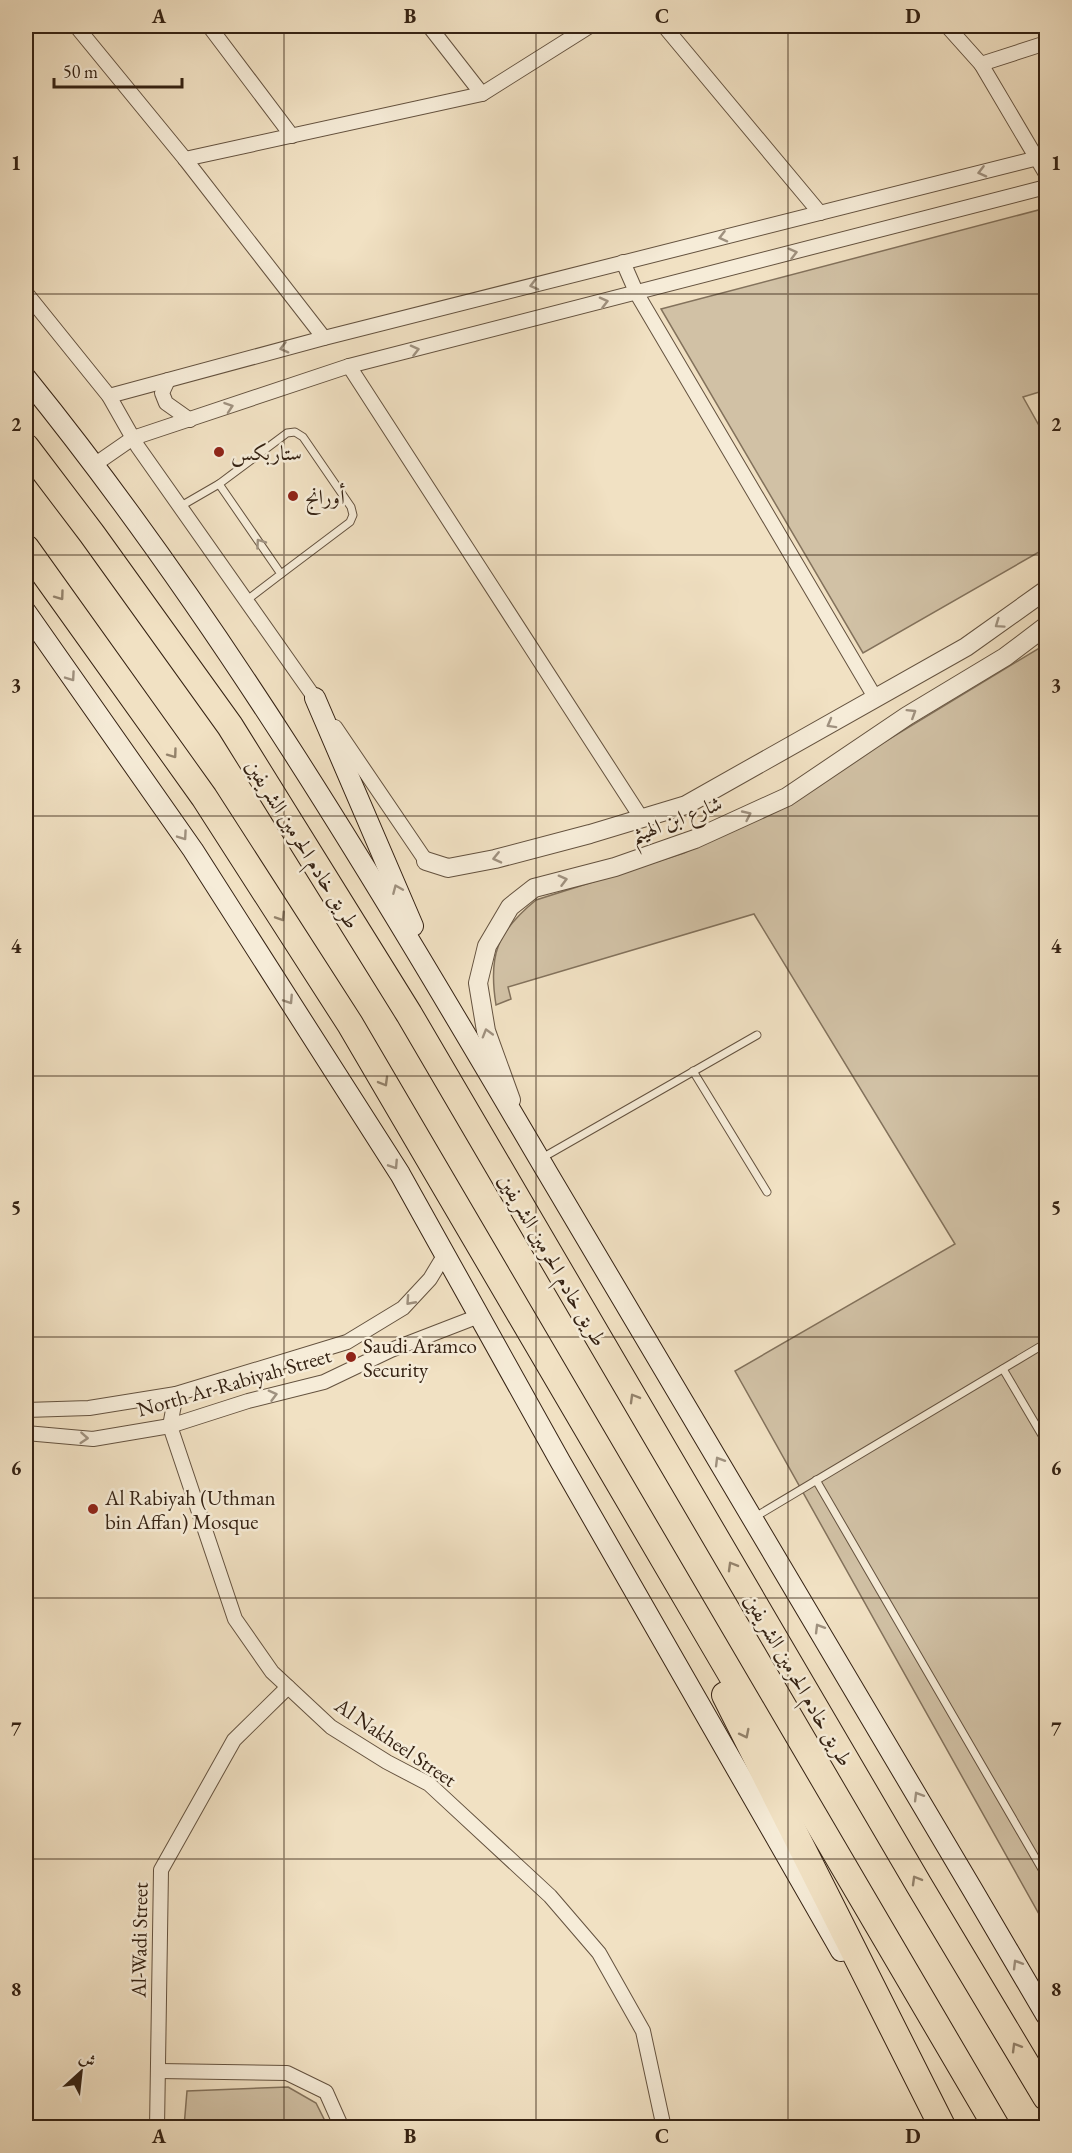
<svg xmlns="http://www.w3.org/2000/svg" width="1072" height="2153" viewBox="0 0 1072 2153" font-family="'EB Garamond',Amiri,serif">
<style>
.green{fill:#d1c1a5;stroke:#83725c;stroke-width:1.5}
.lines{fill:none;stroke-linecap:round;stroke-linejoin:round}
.service-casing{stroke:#64523f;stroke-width:9}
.minor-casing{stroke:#64523f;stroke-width:16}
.tertiary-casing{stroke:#64523f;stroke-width:20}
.secondary-casing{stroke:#352213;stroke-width:22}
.motorway-casing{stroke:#352213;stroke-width:28}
.service{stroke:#f6ecd8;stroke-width:7}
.minor{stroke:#f6ecd8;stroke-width:14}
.tertiary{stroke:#f6ecd8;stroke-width:18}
.secondary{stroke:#f6ecd8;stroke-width:20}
.motorway{stroke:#f1e1c3;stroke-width:26}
.oneway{stroke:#9f917f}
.oneway2{stroke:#93826b}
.grid{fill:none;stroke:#352213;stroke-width:1.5;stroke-opacity:0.55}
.poi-dot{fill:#8f2418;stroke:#f6ecd8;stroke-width:2}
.labels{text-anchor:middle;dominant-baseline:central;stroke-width:5;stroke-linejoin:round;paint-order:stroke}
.poi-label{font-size:21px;fill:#352213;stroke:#f6ecd8;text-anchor:start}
.street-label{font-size:21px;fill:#352213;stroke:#f6ecd8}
.neatline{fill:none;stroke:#352213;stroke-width:2}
.grid-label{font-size:20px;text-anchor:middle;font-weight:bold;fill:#352213}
</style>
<rect width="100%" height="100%" fill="#f1e1c3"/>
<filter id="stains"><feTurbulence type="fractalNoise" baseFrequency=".00333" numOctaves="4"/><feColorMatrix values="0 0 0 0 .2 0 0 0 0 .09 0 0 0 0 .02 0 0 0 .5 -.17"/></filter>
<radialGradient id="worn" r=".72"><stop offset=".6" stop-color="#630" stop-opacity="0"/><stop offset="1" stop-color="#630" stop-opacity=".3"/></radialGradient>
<!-- green -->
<g class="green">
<polygon points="1046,208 1046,390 1023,397 1046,438 1046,548 863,653 661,309"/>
<path d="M1046,644V1922L1044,1923L735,1371L955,1244L754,914L508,987L511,999L496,1005C488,955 497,932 536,900L684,853L769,812Z"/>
<polygon points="288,2087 316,2103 328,2127 184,2127 187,2091"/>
</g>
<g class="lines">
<!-- service casing -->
<g class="service-casing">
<g id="service">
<polyline points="219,484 287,433 295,432 303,437 351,507 353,515 350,522 281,574"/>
<polyline points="181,506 219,484 281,574 247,600"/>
<polyline points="693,1071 767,1192"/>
<polyline points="542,1158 757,1035"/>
<polyline points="1003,1369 1046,1442"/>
<polyline points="816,1480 1046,1876"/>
<polyline points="755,1517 1046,1343"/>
</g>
</g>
<!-- minor casing -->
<g class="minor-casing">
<g id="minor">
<polyline points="76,26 185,159 324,338"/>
<polyline points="209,26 292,136"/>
<polyline points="429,26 482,94"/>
<polyline points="664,26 820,213"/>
<polyline points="947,26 981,64 1046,174"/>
<polyline points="1045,26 1046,34"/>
<polyline points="981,64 1046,43"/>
<polyline points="185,159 482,94 590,26"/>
<polyline points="623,262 637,294 876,699"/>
<polyline points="26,293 109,396 138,447 319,704"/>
<polyline points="349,366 642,819"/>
<polyline points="168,380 162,393 166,403 190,420"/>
<polyline points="109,396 324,338 1046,156"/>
<polyline points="94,465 133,438 349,366 1046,187"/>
<polyline points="335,727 426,861"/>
<polyline points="176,1394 170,1426 235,1619 272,1672 331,1727 387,1762 429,1784 550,1896 599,1953 643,2031 664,2128"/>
<polyline points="26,1410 89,1408 176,1394 347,1342 403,1308 430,1279 445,1254"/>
<polyline points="26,1433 93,1439 170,1426 248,1401 324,1382 391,1350 479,1316"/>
<polyline points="159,2071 287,2073 326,2092 342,2128"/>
<polyline points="157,2128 161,1870 234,1740 288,1687"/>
</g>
</g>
<!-- tertiary casing -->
<g class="tertiary-casing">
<g id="tertiary">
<polyline points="426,861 448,868 495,859 590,834 686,805 966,647 1046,590"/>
<polyline points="511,1100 486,1031 478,983 487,946 510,907 534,888 615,867 695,839 787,797 907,716 1005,657 1046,626"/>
</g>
</g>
<!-- secondary casing -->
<g class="secondary-casing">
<g id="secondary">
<path d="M26,378C226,625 386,899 547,1172C714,1452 881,1733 1046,2015"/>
<polyline points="26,612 193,850 400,1174 560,1461 841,1951"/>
<polyline points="315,698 413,926"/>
</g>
</g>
<!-- motorway casing -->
<g class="motorway-casing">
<g id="motorway">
<polyline points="26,447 92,534 230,726 409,1014 919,1885 1046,2097"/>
<polyline points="26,548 204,797 350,1024 997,2128"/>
<polyline points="725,1695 943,2128"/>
</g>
</g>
<!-- service -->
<use href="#service" class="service"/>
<!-- minor -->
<use href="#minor" class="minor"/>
<!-- tertiary -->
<use href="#tertiary" class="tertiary"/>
<!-- secondary -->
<use href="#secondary" class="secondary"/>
<!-- motorway -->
<use href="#motorway" class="motorway"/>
</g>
<!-- one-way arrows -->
<defs><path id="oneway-chevron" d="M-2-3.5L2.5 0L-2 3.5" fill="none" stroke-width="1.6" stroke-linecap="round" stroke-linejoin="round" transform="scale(1.5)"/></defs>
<g class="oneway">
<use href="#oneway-chevron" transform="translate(982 172) rotate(166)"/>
<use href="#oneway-chevron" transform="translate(723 237) rotate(166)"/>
<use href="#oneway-chevron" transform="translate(793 253) rotate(-15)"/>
<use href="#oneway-chevron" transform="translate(534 285) rotate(166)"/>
<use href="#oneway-chevron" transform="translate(604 302) rotate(-14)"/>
<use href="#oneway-chevron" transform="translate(284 348) rotate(165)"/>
<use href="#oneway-chevron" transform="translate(415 350) rotate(-14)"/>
<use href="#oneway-chevron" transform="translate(229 407) rotate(-19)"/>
<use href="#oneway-chevron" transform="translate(260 543) rotate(-125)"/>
<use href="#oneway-chevron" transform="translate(999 624) rotate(145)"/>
<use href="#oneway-chevron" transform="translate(71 677) rotate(55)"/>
<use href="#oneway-chevron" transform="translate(912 713) rotate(-32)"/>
<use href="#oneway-chevron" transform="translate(831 724) rotate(151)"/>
<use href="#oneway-chevron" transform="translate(747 815) rotate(-25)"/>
<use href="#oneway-chevron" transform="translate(183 836) rotate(55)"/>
<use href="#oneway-chevron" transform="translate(497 858) rotate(167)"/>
<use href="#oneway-chevron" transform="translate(563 880) rotate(-15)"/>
<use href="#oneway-chevron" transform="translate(397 889) rotate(-113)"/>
<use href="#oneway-chevron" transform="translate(289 1000) rotate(57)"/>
<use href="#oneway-chevron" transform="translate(487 1033) rotate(-106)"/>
<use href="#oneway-chevron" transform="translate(394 1165) rotate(57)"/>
<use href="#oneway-chevron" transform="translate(410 1301) rotate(132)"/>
<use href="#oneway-chevron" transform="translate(273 1395) rotate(-15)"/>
<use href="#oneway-chevron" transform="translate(84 1438) rotate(4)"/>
<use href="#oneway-chevron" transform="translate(719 1461) rotate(-121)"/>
<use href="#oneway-chevron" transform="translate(819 1628) rotate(-121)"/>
<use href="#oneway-chevron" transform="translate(918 1796) rotate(-121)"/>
<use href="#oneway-chevron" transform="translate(1017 1964) rotate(-121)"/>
</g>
<g class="oneway2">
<use href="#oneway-chevron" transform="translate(60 596) rotate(54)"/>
<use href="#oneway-chevron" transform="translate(173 754) rotate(54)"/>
<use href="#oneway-chevron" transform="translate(281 917) rotate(57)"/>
<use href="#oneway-chevron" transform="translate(384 1082) rotate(60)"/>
<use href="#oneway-chevron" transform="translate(634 1398) rotate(-120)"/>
<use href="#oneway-chevron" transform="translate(732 1566) rotate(-120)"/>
<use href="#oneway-chevron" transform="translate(745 1734) rotate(63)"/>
<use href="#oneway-chevron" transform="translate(916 1880) rotate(-120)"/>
<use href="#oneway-chevron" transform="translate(1016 2047) rotate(-121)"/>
</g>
<!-- grid -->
<path class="grid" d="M284,26V2128M536,26V2128M788,26V2128M26,294H1046M26,555H1046M26,816H1046M26,1076H1046M26,1337H1046M26,1598H1046M26,1859H1046"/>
<!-- markers -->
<g class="poi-dot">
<circle cx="219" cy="452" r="6"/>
<circle cx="293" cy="496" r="6"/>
<circle cx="351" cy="1357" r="6"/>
<circle cx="93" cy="1509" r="6"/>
</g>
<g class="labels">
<!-- poi labels -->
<g class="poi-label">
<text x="231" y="452">ستاربكس</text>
<text x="305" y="496">أورانج</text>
<text x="363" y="1345">Saudi Aramco<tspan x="363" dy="24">Security</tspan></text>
<text x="105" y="1497">Al Rabiyah (Uthman<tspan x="105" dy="24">bin Affan) Mosque</tspan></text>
</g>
<!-- street labels -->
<g class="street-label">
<text transform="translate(676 819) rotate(-21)">شارع ابن الهيثم</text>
<text transform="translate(303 844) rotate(58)">طريق خادم الحرمين الشريفين</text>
<text transform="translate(553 1260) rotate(60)">طريق خادم الحرمين الشريفين</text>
<text transform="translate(234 1382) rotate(-16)">North Ar-Rabiyah Street</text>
<text transform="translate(799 1680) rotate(60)">طريق خادم الحرمين الشريفين</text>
<text transform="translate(396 1742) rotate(34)">Al Nakheel Street</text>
<text transform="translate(139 1940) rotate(-89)">Al-Wadi Street</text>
</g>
</g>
<!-- margin -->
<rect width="1072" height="2153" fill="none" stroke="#f1e1c3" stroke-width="66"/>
<!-- north arrow -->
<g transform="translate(81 2072) rotate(27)" stroke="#f6ecd8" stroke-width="4.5" paint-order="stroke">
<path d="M0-4.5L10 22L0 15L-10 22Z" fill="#352213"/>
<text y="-9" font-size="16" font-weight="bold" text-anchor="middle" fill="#352213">ش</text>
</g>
<!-- scale -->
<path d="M54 78v9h128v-9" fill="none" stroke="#352213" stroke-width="3"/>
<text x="63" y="78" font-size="18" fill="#352213" stroke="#f6ecd8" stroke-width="4.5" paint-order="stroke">50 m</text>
<rect x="33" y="33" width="1006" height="2087" class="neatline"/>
<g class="grid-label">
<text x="159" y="23">A</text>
<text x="410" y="23">B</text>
<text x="662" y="23">C</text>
<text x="913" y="23">D</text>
<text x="16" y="170">1</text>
<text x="1056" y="170">1</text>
<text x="16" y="431">2</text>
<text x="1056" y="431">2</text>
<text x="16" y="692">3</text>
<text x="1056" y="692">3</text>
<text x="16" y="953">4</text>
<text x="1056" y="953">4</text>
<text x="16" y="1214">5</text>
<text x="1056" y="1214">5</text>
<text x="16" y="1475">6</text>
<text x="1056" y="1475">6</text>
<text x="16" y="1736">7</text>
<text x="1056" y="1736">7</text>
<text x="16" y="1996">8</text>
<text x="1056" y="1996">8</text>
<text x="159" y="2143">A</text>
<text x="410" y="2143">B</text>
<text x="662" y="2143">C</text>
<text x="913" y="2143">D</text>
</g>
<rect width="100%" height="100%" filter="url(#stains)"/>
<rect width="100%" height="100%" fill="url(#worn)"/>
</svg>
